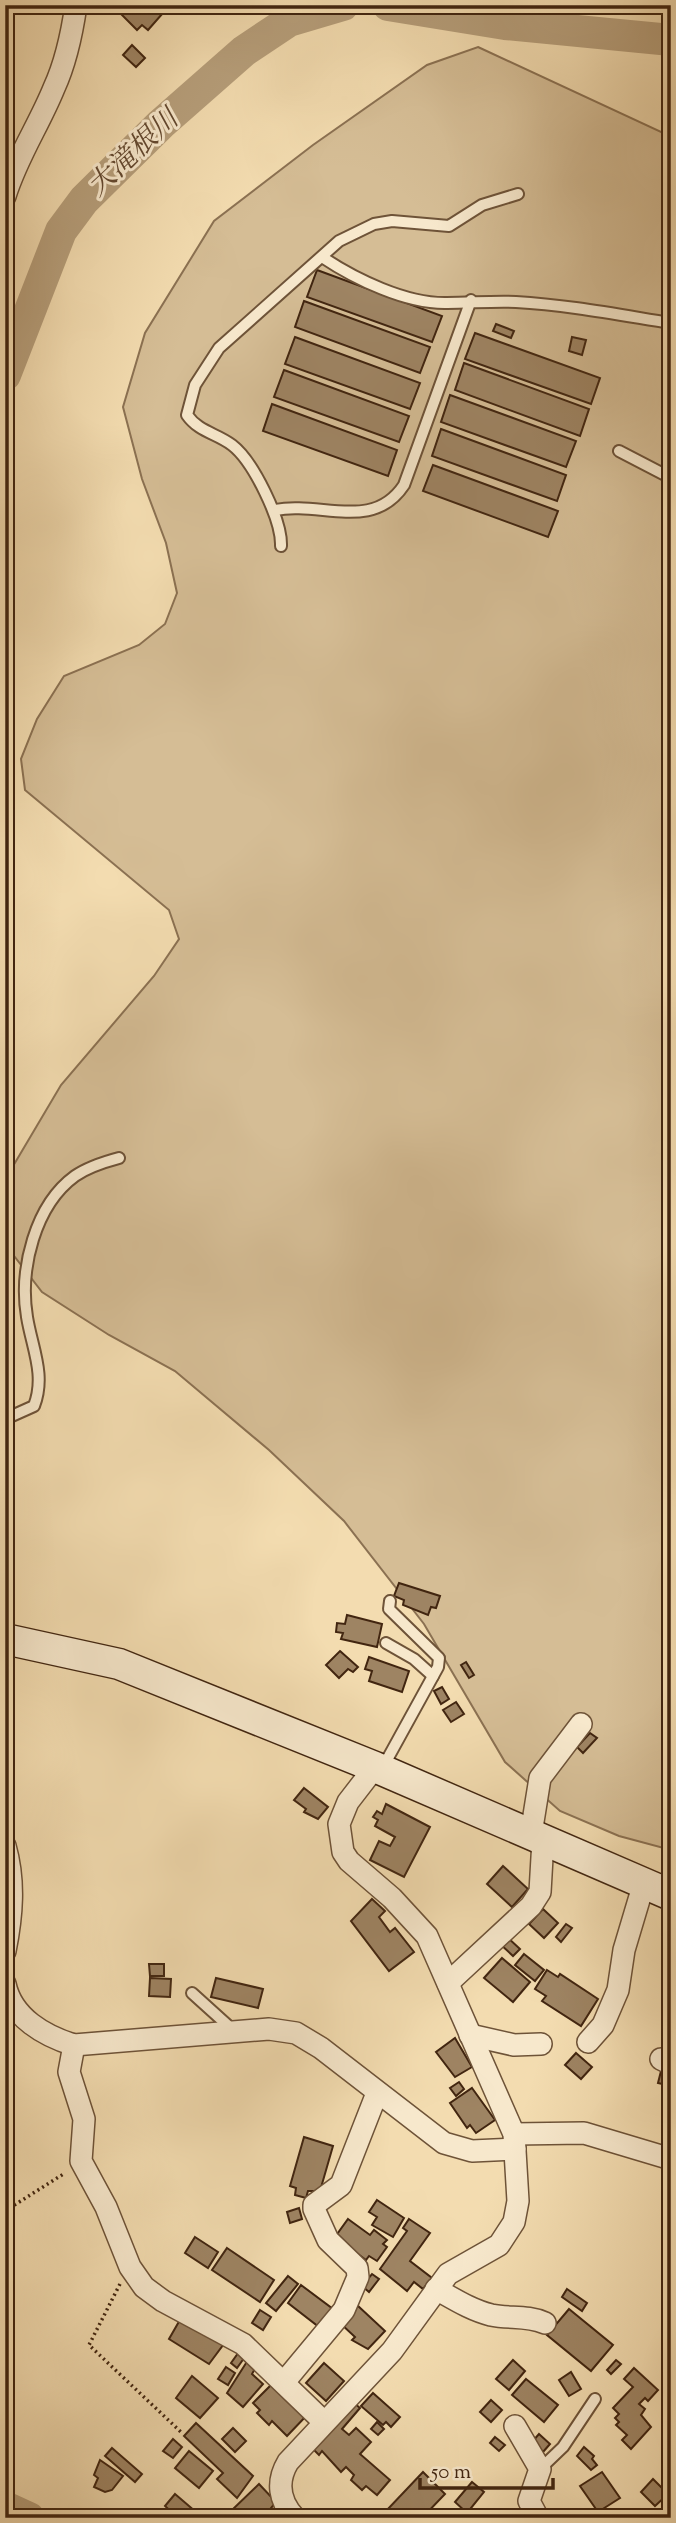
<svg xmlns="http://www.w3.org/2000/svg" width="676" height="2523" viewBox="0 0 676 2523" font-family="'Sorts Mill Goudy','Noto Serif JP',serif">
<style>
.green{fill:#d5bd95;stroke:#8b7152;stroke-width:2}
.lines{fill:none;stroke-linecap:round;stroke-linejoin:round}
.river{stroke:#b69e7a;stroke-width:32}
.building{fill:#9e8463;stroke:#412510;stroke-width:2}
.lane-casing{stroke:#6e5338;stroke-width:14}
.street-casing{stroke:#6e5338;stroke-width:24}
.secondary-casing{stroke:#412510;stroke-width:33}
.path{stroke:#412510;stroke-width:3.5;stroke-dasharray:2 3.5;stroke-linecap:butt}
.lane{stroke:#f7e8cc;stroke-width:10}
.street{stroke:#f7e8cc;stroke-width:21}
.secondary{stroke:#f7e8cc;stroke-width:30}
.labels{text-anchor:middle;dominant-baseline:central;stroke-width:6;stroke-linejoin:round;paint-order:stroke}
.water-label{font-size:28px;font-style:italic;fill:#644930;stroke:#f7e8cc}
</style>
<rect width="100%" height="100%" fill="#f3dcb0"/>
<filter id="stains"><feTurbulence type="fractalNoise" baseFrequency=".00286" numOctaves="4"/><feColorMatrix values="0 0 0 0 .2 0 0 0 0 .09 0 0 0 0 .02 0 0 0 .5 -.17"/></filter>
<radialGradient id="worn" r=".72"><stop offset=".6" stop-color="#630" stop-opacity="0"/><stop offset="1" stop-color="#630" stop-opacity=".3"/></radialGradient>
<!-- green -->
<polygon class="green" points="478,47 661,132 671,130 671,1850 619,1836 560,1811 505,1762 424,1624 344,1521 269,1450 175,1371 109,1335 42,1292 11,1252 6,1178 61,1085 154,976 179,939 169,910 25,790 21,759 37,719 64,676 139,645 165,624 177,593 166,543 142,479 123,407 145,333 214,221 313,145 427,65"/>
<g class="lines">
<!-- river -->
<g class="river">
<polyline points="388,5 505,24 671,40"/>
<polyline points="5,375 61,231 84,200 161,124 244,51 289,21 343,5"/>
<polyline points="5,2507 29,2518"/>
</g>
</g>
<!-- building -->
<g class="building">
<polygon points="131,5 170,5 148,30 142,25 137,30 122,15"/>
<polygon points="132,45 145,58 136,67 123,55"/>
<polygon points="317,270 442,316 432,342 307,297"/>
<polygon points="304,301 430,347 420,373 295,327"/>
<polygon points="496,324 514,331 511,338 493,331"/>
<polygon points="475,333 600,378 591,404 465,359"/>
<polygon points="295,337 420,383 410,409 285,364"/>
<polygon points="572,337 586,340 582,355 569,351"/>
<polygon points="464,363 589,409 580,436 455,390"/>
<polygon points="284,370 409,416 399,442 274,397"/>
<polygon points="450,395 576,441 566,467 441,422"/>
<polygon points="272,404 397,450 388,476 263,431"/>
<polygon points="441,429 566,475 557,501 432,456"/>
<polygon points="433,465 558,511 548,537 423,491"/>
<polygon points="399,1583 440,1596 436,1608 431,1607 428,1615 403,1605 404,1600 394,1596"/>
<polygon points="347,1615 382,1624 377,1647 341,1639 343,1633 336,1632 337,1623 345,1624"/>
<polygon points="340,1651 358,1667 353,1672 348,1669 339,1678 326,1665"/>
<polygon points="369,1657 409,1671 402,1692 369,1681 372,1671 365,1669"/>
<polygon points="466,1662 474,1675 469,1678 461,1665"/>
<polygon points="442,1687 449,1699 441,1704 434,1691"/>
<polygon points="456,1702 464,1714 451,1722 443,1710"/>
<polygon points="590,1733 597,1738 583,1753 577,1747"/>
<polygon points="304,1788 328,1807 318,1819 304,1812 306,1809 294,1800"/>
<polygon points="386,1804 430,1827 404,1877 370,1860 379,1841 390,1846 395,1837 375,1826 378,1820 373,1817 377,1811 382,1814"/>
<polygon points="503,1866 528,1889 512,1907 487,1884"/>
<polygon points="372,1899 385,1911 379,1917 390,1932 395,1928 414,1952 389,1971 351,1921"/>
<polygon points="543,1909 558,1923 544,1938 529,1924"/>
<polygon points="566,1924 572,1928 561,1942 556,1937"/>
<polygon points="506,1936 520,1949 513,1956 499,1943"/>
<polygon points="524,1954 544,1970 535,1981 515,1965"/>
<polygon points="502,1958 530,1982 513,2002 484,1978"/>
<polygon points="149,1964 164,1964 164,1976 150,1976"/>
<polygon points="547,1970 558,1977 560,1974 598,1999 581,2026 542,2001 546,1996 535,1989"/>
<polygon points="150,1978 171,1979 170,1997 149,1996"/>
<polygon points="216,1978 263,1989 258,2008 211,1997"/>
<polygon points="455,2038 472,2067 455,2077 436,2052"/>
<polygon points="576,2053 592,2067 581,2079 565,2065"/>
<polygon points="661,2071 671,2074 671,2086 658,2083"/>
<polygon points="459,2082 464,2089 456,2096 450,2088"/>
<polygon points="472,2088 495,2120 476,2133 470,2125 467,2128 450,2103"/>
<polygon points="304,2137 333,2146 320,2191 308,2191 306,2198 295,2195 296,2188 290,2186"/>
<polygon points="377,2200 404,2218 393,2237 372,2225 377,2217 369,2212"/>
<polygon points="299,2208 302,2219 290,2223 287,2212"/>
<polygon points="348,2219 370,2235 374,2230 387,2240 383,2244 387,2247 377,2261 369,2256 366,2260 335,2237"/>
<polygon points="409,2219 430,2233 410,2261 432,2278 423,2289 414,2282 407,2291 380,2269 407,2231 403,2228"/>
<polygon points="195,2237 218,2252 208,2268 185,2253"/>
<polygon points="227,2248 274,2280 260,2302 212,2270"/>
<polygon points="372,2274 379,2279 369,2292 362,2286"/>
<polygon points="288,2276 298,2284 276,2311 266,2303"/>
<polygon points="301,2285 333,2309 319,2327 288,2303"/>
<polygon points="567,2289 587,2303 582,2311 562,2297"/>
<polygon points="357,2305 385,2331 368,2349 352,2340 355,2337 340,2323"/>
<polygon points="569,2309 613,2345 591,2371 547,2335"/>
<polygon points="260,2310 271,2317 263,2330 252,2323"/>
<polygon points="181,2318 226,2341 209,2364 169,2339"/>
<polygon points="241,2349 247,2354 237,2368 231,2363"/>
<polygon points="248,2360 257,2365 252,2374 263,2384 243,2407 227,2393"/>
<polygon points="513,2360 525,2371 509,2390 496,2379"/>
<polygon points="616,2360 621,2364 611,2374 607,2370"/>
<polygon points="324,2363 344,2381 326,2401 306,2383"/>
<polygon points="226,2367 235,2373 228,2385 218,2379"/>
<polygon points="634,2368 658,2390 648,2401 645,2398 639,2404 645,2409 641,2415 651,2427 631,2449 622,2440 627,2435 616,2425 619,2422 615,2418 619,2414 613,2408 633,2387 624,2379"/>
<polygon points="571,2372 581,2389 569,2396 559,2380"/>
<polygon points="192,2376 218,2398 200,2418 176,2398"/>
<polygon points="526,2379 558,2405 544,2422 512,2395"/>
<polygon points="275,2381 309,2413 287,2436 272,2421 269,2425 257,2413 260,2410 253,2403"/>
<polygon points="373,2393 400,2417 391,2427 386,2422 383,2425 361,2406"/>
<polygon points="491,2400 502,2410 491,2422 480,2412"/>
<polygon points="353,2402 360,2408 342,2429 349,2435 356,2428 371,2442 360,2454 390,2480 377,2495 366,2486 362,2490 351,2480 354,2475 346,2467 341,2472 322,2451 319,2455 311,2447"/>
<polygon points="377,2422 384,2429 378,2435 371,2429"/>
<polygon points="196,2423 253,2476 237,2498 217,2479 223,2473 184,2436"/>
<polygon points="233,2428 246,2441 235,2452 222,2439"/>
<polygon points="539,2434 550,2444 543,2452 532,2442"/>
<polygon points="495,2437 505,2445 499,2451 490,2443"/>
<polygon points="173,2439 182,2447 173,2458 163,2451"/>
<polygon points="584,2447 594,2456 592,2459 597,2465 591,2470 577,2456"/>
<polygon points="112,2448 142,2474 135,2482 105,2456"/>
<polygon points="189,2451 213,2471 199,2488 175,2468"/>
<polygon points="100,2460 123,2476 112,2490 105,2492 94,2487 98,2478 94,2475"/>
<polygon points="423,2472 445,2494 422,2518 393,2518 386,2511"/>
<polygon points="602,2472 620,2498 598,2512 580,2486"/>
<polygon points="653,2479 668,2494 655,2506 641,2492"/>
<polygon points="472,2482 484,2492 467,2513 455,2502"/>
<polygon points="259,2484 276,2502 263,2518 239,2518 231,2511"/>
<polygon points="175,2494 203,2518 178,2518 165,2506"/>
</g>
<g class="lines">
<!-- lane casing -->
<g class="lane-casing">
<g id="lane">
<path d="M322,257C355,279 406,304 447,303C470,303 493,301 516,302C568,305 620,315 671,323"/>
<polyline points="619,451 671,478"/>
<path d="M275,510C321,501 373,532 404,485L471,300"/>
<path d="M281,546C282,520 253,461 232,445C216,433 199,432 187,415L195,385L219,348L339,241L374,224L392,221L449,226L482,205L518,194"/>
<path d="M5,1419L34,1406C46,1375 32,1348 27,1317C19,1269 35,1205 75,1176C88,1167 104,1162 119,1158"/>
<polyline points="386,1643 414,1659 433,1676"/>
<polyline points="383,1767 438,1667 439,1658 389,1609 390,1601"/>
<polyline points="192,1993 234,2031"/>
<polyline points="540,2469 563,2447 595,2399"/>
</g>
</g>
<!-- street casing -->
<g class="street-casing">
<g id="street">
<path d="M5,196C17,157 39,125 54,88C66,62 72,33 76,5"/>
<polyline points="531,1834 540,1778 581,1724"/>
<path d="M5,1846C15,1881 12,1916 5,1951"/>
<polyline points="448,1983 531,1906 540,1892 543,1840"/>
<path d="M5,1984C12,2018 45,2036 74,2045L269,2029L296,2033L321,2048L444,2143L472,2151L515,2149"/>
<polyline points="470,2035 514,2045 541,2044"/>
<polyline points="588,2042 603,2025 618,1990 624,1950 644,1883"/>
<polyline points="74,2045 69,2072 84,2119 81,2161 106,2207 130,2267 144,2287 163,2301 243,2344 324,2422"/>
<polyline points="661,2059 671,2064"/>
<polyline points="514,2134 584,2133 671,2159"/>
<path d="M436,2289C454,2299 471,2310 491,2315C510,2319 527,2315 545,2323"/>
<polyline points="285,2381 344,2310 358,2277 357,2268 328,2240 314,2209 314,2205 341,2185 377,2093"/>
<polyline points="515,2426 540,2469 529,2501 538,2518"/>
<path d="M295,2518C279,2501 276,2482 288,2462L392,2351L448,2274L499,2245L514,2222L518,2201L514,2134L427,1936L392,1898L349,1861L343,1852L339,1824L348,1802L375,1767"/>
</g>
</g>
<!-- secondary casing -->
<g class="secondary-casing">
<polyline id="secondary" points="5,1639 119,1664 375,1767 671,1895"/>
</g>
<!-- path -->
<g class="path">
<polyline points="5,2211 65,2173"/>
<polyline points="120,2284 89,2345 182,2433"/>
</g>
<!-- lane -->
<use href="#lane" class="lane"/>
<!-- street -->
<use href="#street" class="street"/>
<!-- secondary -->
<use href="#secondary" class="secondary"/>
</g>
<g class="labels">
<!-- water labels -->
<g class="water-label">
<text transform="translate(134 154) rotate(-43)">大滝根川</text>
</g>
</g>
<!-- margin -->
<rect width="676" height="2523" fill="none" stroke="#f3dcb0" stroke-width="28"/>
<rect x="7" y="7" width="662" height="2509" fill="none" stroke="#412510" stroke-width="3.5"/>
<rect x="14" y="14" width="648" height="2495" fill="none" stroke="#412510" stroke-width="2"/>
<!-- scale -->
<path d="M420 2478v10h133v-10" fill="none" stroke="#412510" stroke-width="3.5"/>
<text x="431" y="2478" font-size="21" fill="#412510" stroke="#f7e8cc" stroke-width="5" paint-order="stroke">50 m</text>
<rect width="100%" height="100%" filter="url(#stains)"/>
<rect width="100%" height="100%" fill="url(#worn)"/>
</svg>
